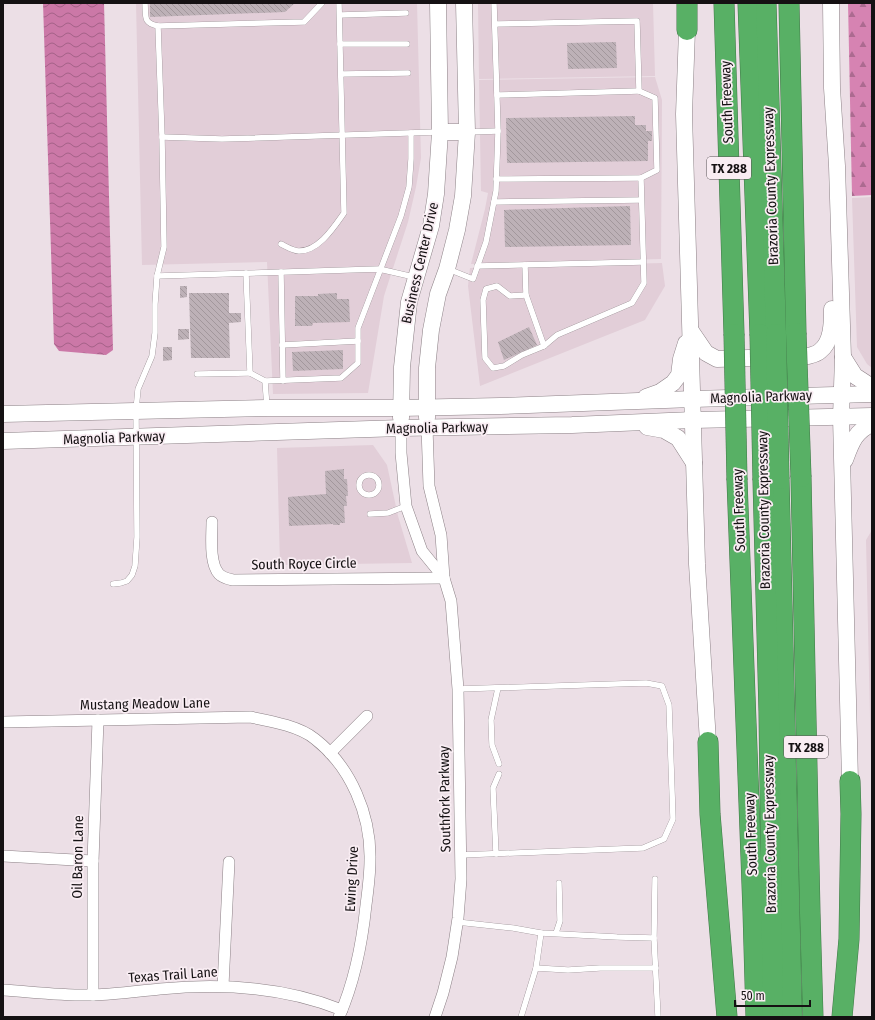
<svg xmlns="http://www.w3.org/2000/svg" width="875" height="1020" viewBox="0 0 875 1020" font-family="'Fira Sans Condensed',sans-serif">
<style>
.built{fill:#e2ced8}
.forest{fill:url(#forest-firs)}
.water{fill:url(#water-waves)}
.building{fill:url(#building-back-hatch)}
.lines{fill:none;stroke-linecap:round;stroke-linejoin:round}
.lane-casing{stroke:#8c8186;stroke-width:6}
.street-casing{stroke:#8c8186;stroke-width:12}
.secondary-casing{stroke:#8c8186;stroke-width:17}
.highway-casing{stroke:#417848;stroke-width:21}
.lane{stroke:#fff;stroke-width:5.5}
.street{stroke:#fff;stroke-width:11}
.secondary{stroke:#fff;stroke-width:16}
.highway{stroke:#58b065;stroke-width:20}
.highway-bridge-casing{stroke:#417848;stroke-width:21;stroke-linecap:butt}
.highway-bridge{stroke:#58b065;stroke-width:20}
.labels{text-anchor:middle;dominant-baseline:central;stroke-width:3.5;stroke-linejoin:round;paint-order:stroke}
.shield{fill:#f9edf3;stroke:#595356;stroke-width:1}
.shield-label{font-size:13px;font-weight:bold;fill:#151113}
.street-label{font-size:14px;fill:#151113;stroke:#f9edf3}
</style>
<defs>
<pattern id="forest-firs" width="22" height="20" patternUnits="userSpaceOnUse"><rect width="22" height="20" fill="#d683b2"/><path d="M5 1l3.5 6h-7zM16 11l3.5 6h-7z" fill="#ac6a90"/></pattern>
<pattern id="water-waves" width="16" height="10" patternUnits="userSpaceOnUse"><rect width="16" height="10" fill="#cb78a7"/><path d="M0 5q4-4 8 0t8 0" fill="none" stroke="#a46187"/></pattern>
<pattern id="building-back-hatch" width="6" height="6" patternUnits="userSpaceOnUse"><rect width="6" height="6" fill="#bdb1b7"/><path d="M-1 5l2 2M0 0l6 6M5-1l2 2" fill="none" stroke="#a2979c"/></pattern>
</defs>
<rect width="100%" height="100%" fill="#ecdfe6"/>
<!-- built -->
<g class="built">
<polygon points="136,3 417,3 421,158 416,187 408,222 384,296 368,393 273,394 267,262 142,265"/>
<polygon points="478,3 653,3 655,76 479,79"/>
<polygon points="655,77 662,100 661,259 471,264 485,209 488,193 481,191 479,80"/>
<polygon points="872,197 872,368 867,364 857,347 852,198"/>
<polygon points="662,263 665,286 645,320 480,386 468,286 470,268"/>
<polygon points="373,445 387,465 398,516 412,563 280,565 277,448"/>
<polygon points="872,530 872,806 866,540"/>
</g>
<!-- forest -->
<polygon class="forest" points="848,3 872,3 872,195 852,196"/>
<!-- water -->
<polygon class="water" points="43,3 104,3 113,350 106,355 59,351 54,344"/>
<!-- building -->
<g class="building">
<polygon points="150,3 295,3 285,12 150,17"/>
<polygon points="616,42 617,68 568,69 567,43"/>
<polygon points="635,116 635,125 646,125 646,131 652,131 652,141 648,141 648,161 507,163 506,118"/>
<polygon points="630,206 631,245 505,247 504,210"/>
<polygon points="180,286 187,286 187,297 180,298"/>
<polygon points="189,293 229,293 229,313 241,313 241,322 229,323 230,358 191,358"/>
<polygon points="337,293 337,299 349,299 350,322 313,323 312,326 295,326 295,296 318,296 318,294"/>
<polygon points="529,327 537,345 504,360 498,342"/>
<polygon points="178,329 189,329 189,339 178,340"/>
<polygon points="163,347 172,347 172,360 163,361"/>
<polygon points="343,350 343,369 293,371 292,352"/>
<polygon points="344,469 344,479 347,479 348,496 346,496 347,506 344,506 345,523 340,523 340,525 333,525 333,524 289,526 288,497 326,494 325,471"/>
</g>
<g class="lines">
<!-- lane casing -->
<g class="lane-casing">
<g id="lane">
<path d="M145,3C146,17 143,23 158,26"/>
<polyline points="340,15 406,13"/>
<polyline points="495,24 637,21 639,91 655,98 657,170 641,178 644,283 632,303 557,335 544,346 522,355 504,366 493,368 485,358 483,300 486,289 497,286 510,296 526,295"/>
<polyline points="340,44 407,44"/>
<polyline points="341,74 408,73"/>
<polyline points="497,95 639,91"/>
<polyline points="468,132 498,131"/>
<polyline points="162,137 222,139 438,132"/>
<polyline points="496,179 641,178"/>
<polyline points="494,202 641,200"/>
<path d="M281,244C287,247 293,251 299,251C319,251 334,227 344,213L339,3"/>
<polyline points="525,265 526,295 544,346"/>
<polyline points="477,266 643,262"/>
<polyline points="448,269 473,279 486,242 496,191 498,131 494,3"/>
<polyline points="281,272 283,381"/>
<polyline points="246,273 250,373 265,381 267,407"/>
<polyline points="157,276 379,269 414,277"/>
<polyline points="282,345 358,341"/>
<polyline points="197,374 250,373"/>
<polyline points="265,381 341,378 358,363 358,328 401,216 409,187 411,159 411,133"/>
<circle cx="369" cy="485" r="10"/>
<polyline points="370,514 388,513 406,506"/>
<polyline points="113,584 121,583 127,581 132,575 135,566 137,537 136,410 138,389 152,356 155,333 155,304 157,276 164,247 162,137 158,26 304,22 322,3"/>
<polyline points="498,688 491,720 492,745 499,764"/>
<polyline points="458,689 646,683 662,686 669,705 673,819 664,839 643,848 461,855"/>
<polyline points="496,854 493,788 499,774"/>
<polyline points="457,922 513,928 541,933 617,937 654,938 658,1017"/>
<polyline points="556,933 560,921 559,883"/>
<polyline points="654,938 655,879"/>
<polyline points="536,968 541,933"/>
<polyline points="521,1017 536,968 568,970 600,968 656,968"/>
</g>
</g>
<!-- street casing -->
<g class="street-casing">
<g id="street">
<polyline points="427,427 429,486 441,535 444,578 451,601 458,689 461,879 458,918 452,957 443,993 435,1017"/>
<polyline points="401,428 401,453 406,506 422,551 444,578"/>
<path d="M212,522C212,536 209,563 219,574C223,578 228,579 233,580L444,578"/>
<path d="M3,722L250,717C270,721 299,726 315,739C351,767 371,815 370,860C370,875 368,890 366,905C362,944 355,981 339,1017"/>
<polyline points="330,753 367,716"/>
<polyline points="3,856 93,861"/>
<polyline points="223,986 229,862"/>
<path d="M3,990C33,992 64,996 94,995C116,994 138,991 160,989C222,983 285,987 342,1010"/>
<polyline points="93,995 93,861 98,720"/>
</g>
</g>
<!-- secondary casing -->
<g class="secondary-casing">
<g id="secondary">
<polyline points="831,3 832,88 837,166 843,357 841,417 850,781"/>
<polyline points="687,30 684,114 697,564 708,742"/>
<polyline points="440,132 467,132"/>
<path d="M691,331L706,353L717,359L808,356C812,355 817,354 820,351C832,342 832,323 832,309"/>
<polyline points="843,357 855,376 872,387"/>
<polyline points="646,397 660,392 673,383 679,375 681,359 686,343"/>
<polyline points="3,414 267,408 401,408 500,406 693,399 872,394"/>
<polyline points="401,418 402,367 409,302 431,226 436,194 440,132 438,3"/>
<polyline points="427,418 427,368 431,330 438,294 447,269 457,230 463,196 467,132 464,3"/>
<polyline points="647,427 664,430 678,438 694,463"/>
<polyline points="3,441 401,428 572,425 693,420 872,416"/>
<path d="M845,460C851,444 855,431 872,424"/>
</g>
</g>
<!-- highway casing -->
<g class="highway-casing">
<g id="highway">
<polyline points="724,3 734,334"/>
<polyline points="748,3 760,334"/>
<polyline points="766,3 776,334"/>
<polyline points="789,3 796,333"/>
<polyline points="687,30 687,3"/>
<polyline points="801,477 810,913 813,1017"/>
<polyline points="779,479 792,1017"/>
<polyline points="737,480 753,911 756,1017"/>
<polyline points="763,480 769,711 773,1017"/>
<polyline points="708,742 710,814 727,1017"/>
<polyline points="842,1017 849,939 851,814 850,781"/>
</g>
</g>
<!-- lane -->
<use href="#lane" class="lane"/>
<!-- street -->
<use href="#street" class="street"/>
<!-- secondary -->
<use href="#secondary" class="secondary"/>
<!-- highway -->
<use href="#highway" class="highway"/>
<!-- highway-bridge casing -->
<g class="highway-bridge-casing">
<g id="highway-bridge">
<polyline points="796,333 801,477"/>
<polyline points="734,334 737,480"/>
<polyline points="760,334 763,480"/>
<polyline points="776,334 779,479"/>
</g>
</g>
<!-- highway-bridge -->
<use href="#highway-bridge" class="highway-bridge"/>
</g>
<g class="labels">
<!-- shield labels -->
<g class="shield">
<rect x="707" y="157" width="44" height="22" rx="3"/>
<rect x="784" y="736" width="44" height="22" rx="3"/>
</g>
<g class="shield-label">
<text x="729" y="168">TX 288</text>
<text x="806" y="747">TX 288</text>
</g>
<!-- street labels -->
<g class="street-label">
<text transform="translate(727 102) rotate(-92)">South Freeway</text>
<text transform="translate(771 186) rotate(-92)">Brazoria County Expressway</text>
<text transform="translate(420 263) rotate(-77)">Business Center Drive</text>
<text transform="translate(761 397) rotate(-2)">Magnolia Parkway</text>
<text transform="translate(437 428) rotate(-1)">Magnolia Parkway</text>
<text transform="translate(114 438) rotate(-2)">Magnolia Parkway</text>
<text transform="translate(739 510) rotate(-92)">South Freeway</text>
<text transform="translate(764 510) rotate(-91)">Brazoria County Expressway</text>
<text transform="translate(304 564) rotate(-1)">South Royce Circle</text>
<text transform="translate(145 704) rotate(-1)">Mustang Meadow Lane</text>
<text transform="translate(445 799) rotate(-91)">Southfork Parkway</text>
<text transform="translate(751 834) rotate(-92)">South Freeway</text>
<text transform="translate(770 834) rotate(-91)">Brazoria County Expressway</text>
<text transform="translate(78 857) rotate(-89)">Oil Baron Lane</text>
<text transform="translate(352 879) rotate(-87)">Ewing Drive</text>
<text transform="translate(173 975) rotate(-4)">Texas Trail Lane</text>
</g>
</g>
<!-- border -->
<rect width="875" height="1020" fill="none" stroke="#151113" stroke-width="8"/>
<!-- scale -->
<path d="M735 1000v6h75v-6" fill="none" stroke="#151113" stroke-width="2"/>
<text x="741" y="1000" font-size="12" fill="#151113" stroke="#f9edf3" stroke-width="3" paint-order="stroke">50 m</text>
</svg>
